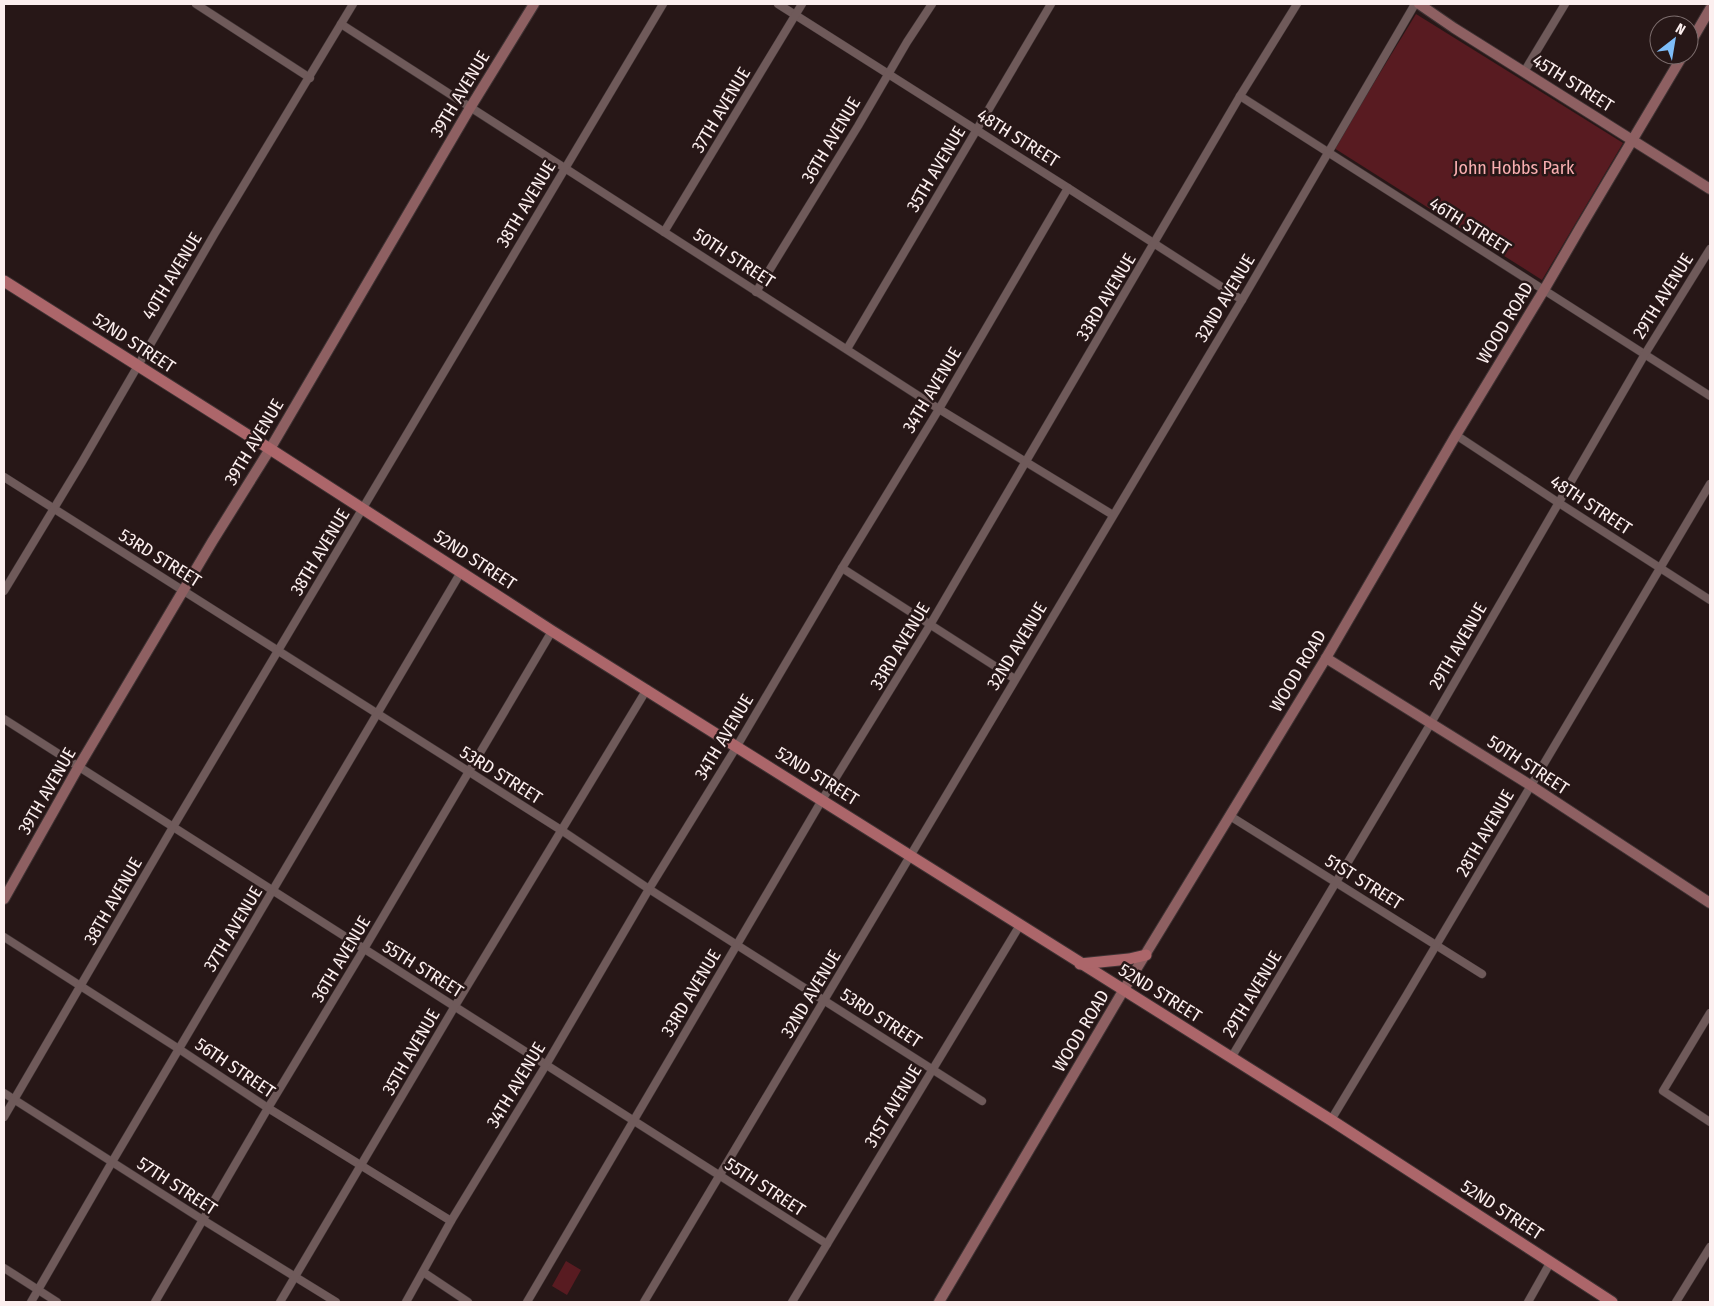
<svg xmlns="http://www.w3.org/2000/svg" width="1714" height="1306" viewBox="0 0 1714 1306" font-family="'Fira Sans Condensed',sans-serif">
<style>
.green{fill:#581b21}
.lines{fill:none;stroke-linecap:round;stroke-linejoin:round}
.street-casing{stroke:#3e3233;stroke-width:9}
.secondary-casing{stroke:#3e3233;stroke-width:12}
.primary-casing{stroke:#3e3233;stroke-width:13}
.street{stroke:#6f5a5a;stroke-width:8}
.secondary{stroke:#8e6062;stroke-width:10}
.primary{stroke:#ac666a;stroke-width:11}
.labels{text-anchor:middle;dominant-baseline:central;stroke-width:5;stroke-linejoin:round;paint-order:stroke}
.street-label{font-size:18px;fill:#fcefef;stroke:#271717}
.park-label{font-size:18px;fill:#f8aeb0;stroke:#271717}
</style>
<rect width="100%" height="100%" fill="#271717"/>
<!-- green -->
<g class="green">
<polygon points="1416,14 1623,143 1542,280 1334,148"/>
<polygon points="566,1261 581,1270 567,1295 552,1286"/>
</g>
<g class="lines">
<!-- street casing -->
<g class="street-casing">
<g id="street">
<polyline points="196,4 310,78"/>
<polyline points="778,4 1068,188 1242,300"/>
<polyline points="341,24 939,409 1113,515"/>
<polyline points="1524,72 1565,4"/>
<polyline points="1240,96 1710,396"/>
<polyline points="664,232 802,4"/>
<polyline points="756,292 858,126 907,42 932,4"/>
<polyline points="847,349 1051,4"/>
<polyline points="1456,435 1559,503 1710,600"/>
<polyline points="4,477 561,830 649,889 982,1101"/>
<polyline points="842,568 1015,679"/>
<polyline points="4,591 82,462 215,233 353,4"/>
<polyline points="4,719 827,1244"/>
<polyline points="1230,816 1482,974"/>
<polyline points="4,937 179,1049 268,1108 451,1221"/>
<polyline points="1710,1013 1663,1091 1710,1122"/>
<polyline points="1231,1058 1431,723 1645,354 1710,249"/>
<polyline points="4,1093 203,1220 336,1302"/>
<polyline points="4,1117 173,827 663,4"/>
<polyline points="1331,1120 1406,996 1710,484"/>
<polyline points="4,1268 57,1302"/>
<polyline points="423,1272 468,1302"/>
<polyline points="31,1302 112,1162 461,572"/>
<polyline points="155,1302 268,1108 364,949 552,631"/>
<polyline points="280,1302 455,1006 647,689"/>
<polyline points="406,1302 451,1221 546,1065 649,889 737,746 842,568 939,409 1068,188"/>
<polyline points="527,1302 822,800 930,625 1240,96 1297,4"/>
<polyline points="644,1302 1242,300 1415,4"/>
<polyline points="792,1302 1020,925"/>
<polyline points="1528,1302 1550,1263"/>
<polyline points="1676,1302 1710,1247"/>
</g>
</g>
<!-- secondary casing -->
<g class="secondary-casing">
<g id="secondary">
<polyline points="1419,4 1454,28 1710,189"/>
<polyline points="1689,45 1710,9"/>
<polyline points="1326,658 1530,785 1710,903"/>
<polyline points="4,899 79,766 212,542 270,449 470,108 534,4"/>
<polyline points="939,1302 1123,991 1326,658 1456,435 1544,290 1580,228 1683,55"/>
</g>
</g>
<!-- primary casing -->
<g class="primary-casing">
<g id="primary">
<polyline points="4,281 270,449 552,631 1331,1120 1612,1302"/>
<polyline points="1080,964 1129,959 1146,955"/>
</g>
</g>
<!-- street -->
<use href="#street" class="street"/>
<!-- secondary -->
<use href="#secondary" class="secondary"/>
<!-- primary -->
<use href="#primary" class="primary"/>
</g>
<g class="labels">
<!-- street labels -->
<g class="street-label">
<text transform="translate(1573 83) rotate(32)">45TH STREET</text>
<text transform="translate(460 94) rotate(-59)">39TH AVENUE</text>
<text transform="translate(721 110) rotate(-59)">37TH AVENUE</text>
<text transform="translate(1018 138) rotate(32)">48TH STREET</text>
<text transform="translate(831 140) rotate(-59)">36TH AVENUE</text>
<text transform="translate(936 169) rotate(-59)">35TH AVENUE</text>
<text transform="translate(526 204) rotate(-59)">38TH AVENUE</text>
<text transform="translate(1470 226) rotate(32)">46TH STREET</text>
<text transform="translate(734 258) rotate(33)">50TH STREET</text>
<text transform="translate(172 276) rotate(-59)">40TH AVENUE</text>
<text transform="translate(1663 296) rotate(-58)">29TH AVENUE</text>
<text transform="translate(1106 297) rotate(-59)">33RD AVENUE</text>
<text transform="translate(1225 298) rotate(-59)">32ND AVENUE</text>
<text transform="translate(1505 323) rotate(-59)">WOOD ROAD</text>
<text transform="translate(134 343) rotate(33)">52ND STREET</text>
<text transform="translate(932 390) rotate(-59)">34TH AVENUE</text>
<text transform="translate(254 442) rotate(-59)">39TH AVENUE</text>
<text transform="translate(1591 505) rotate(33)">48TH STREET</text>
<text transform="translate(320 552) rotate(-59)">38TH AVENUE</text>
<text transform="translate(160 558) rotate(32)">53RD STREET</text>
<text transform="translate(475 560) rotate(33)">52ND STREET</text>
<text transform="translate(900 646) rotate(-59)">33RD AVENUE</text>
<text transform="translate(1017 646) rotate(-59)">32ND AVENUE</text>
<text transform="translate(1458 646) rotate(-60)">29TH AVENUE</text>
<text transform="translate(1298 671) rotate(-59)">WOOD ROAD</text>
<text transform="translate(724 737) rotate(-59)">34TH AVENUE</text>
<text transform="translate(1528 765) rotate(33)">50TH STREET</text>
<text transform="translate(501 775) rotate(32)">53RD STREET</text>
<text transform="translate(817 776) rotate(32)">52ND STREET</text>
<text transform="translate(47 791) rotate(-60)">39TH AVENUE</text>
<text transform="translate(1485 833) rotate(-60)">28TH AVENUE</text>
<text transform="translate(1364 882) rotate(32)">51ST STREET</text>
<text transform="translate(113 901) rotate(-60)">38TH AVENUE</text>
<text transform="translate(233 929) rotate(-59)">37TH AVENUE</text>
<text transform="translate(341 959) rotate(-59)">36TH AVENUE</text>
<text transform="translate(423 969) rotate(32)">55TH STREET</text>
<text transform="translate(691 993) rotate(-59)">33RD AVENUE</text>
<text transform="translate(1160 993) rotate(32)">52ND STREET</text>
<text transform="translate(811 994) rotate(-59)">32ND AVENUE</text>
<text transform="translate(1252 994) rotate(-59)">29TH AVENUE</text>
<text transform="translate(881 1018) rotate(33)">53RD STREET</text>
<text transform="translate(1081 1031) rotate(-59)">WOOD ROAD</text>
<text transform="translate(411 1052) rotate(-60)">35TH AVENUE</text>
<text transform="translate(235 1068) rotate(34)">56TH STREET</text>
<text transform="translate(516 1085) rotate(-59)">34TH AVENUE</text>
<text transform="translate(893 1106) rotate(-59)">31ST AVENUE</text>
<text transform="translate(177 1186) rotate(33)">57TH STREET</text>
<text transform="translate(765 1187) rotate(33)">55TH STREET</text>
<text transform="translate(1502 1210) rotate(33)">52ND STREET</text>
</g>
<!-- park labels -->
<g class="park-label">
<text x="1514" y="168">John Hobbs Park</text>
</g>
</g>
<!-- border -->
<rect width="1714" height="1306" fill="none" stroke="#fcefef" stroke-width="10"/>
<!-- north arrow -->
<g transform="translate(1674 40) rotate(31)"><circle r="24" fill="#271717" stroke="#7c6d6d"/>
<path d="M0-4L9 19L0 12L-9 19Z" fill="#7ebdf9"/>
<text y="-8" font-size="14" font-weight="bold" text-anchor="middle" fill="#fcefef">N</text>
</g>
</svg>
